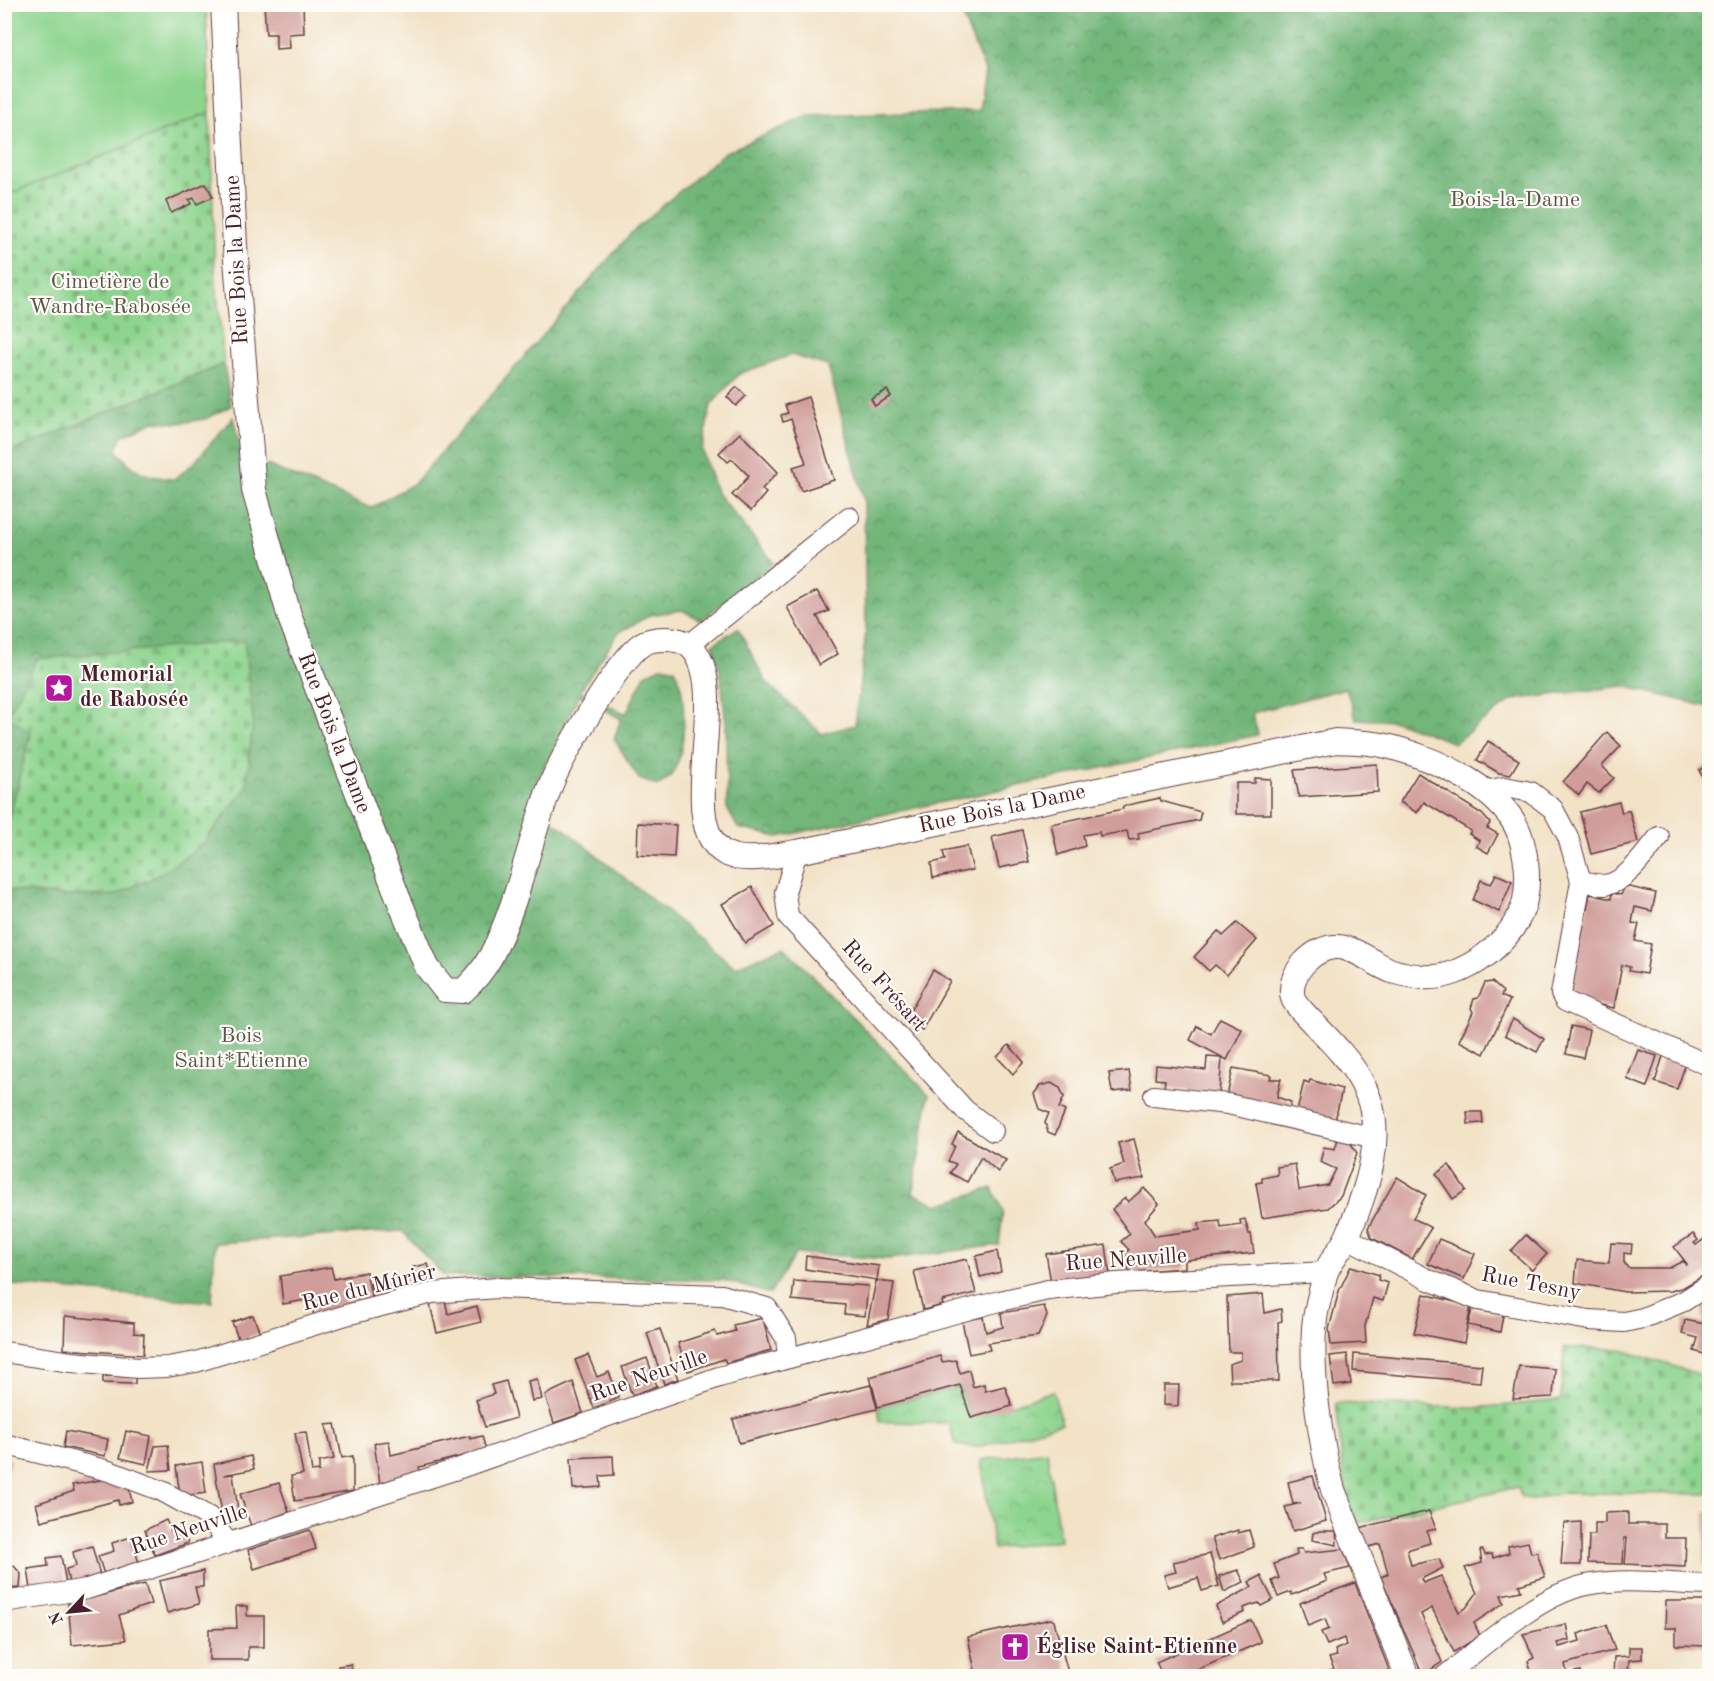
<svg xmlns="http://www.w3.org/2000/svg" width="1714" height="1681" viewBox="0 0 1714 1681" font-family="'Old Standard TT',serif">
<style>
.grass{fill:#8dd48e;stroke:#6c7a5c;stroke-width:1.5}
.forest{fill:url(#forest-crowns);stroke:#5e6a52;stroke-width:1.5}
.cemetery{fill:url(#cemetery-stones);stroke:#6c7a5c;stroke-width:1.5}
.park{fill:url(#park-crowns);stroke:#6c7a5c;stroke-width:1.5}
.building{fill:#d09d9a}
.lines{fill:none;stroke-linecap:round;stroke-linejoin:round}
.minor-casing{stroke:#633c42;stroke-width:22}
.tertiary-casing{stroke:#633c42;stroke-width:26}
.minor{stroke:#fff;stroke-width:20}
.tertiary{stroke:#fff;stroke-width:24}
.labels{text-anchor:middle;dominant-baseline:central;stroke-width:4.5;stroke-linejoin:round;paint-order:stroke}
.park-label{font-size:22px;fill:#5e5549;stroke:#fdfcf7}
.street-label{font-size:22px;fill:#4a1f2b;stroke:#fdfcf7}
.poi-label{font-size:22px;font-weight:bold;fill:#4a1f2b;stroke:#fdfcf7;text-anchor:start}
</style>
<defs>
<pattern id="forest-crowns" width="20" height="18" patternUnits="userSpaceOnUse" patternTransform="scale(1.5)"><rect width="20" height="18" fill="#72b679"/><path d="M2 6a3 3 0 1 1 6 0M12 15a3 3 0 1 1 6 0" fill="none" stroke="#609363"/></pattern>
<pattern id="cemetery-stones" width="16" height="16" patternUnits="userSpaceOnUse" patternTransform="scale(1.5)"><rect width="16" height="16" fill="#8dd48e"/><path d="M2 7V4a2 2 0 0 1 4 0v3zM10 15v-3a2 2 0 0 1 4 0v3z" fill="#7bb67b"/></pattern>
<pattern id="park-crowns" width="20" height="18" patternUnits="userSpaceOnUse" patternTransform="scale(1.5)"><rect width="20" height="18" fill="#8dd48e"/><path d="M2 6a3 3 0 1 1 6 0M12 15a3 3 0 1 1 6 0" fill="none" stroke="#7bb67b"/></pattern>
</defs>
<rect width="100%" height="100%" fill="#fdfcf7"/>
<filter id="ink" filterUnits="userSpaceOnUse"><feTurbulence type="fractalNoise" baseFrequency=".0167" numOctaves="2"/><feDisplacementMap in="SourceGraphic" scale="12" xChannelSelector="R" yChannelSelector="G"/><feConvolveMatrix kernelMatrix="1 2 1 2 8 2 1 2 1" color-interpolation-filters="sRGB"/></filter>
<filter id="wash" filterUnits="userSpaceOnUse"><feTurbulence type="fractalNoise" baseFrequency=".008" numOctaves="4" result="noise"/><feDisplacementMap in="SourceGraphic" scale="24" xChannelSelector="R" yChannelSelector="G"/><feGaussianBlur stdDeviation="1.35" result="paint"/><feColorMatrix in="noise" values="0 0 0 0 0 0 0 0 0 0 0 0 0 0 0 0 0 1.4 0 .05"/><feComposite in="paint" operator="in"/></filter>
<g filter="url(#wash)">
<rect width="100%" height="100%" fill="#f2e2c6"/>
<!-- grass -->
<polygon class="grass" points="4,5 206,5 210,112 5,196"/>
<!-- forest -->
<path class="forest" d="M968,5H1709V707L1623,686L1512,700L1454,743L1395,721L1356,719L1346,688L1252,713L1258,735L778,837L738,828L727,808L726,724L720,671L713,644L738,628L766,682L822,734L855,725L866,631L864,500L828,366L791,355L739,374L711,405L702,450L716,492L774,563L701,620L682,610L650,615L618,633L580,691L626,714L645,674L663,666L675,669C687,692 687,752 672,774C669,779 662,782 658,786L639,779L614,739L621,719L579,695L526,805L562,827L735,967L784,947L929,1095L913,1193L938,1205L992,1188L1003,1211L999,1245L889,1259L796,1253L770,1294L723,1280L444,1276L402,1231L215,1243L212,1302L13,1285L4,1281L5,890L65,896L116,895L31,733L5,835V454L224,364L231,406L205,419L179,423L154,421L121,436L117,451C135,473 146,477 174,479L194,463L233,417L245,467L267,465L371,508L415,483L631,233L724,153L808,116L979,111L985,71L964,20Z"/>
<!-- cemetery -->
<g class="cemetery">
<polygon points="210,112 215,273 224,364 5,454 5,196"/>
<polygon points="244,641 253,720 246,788 201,846 160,874 116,895 65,896 5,890 5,835 31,733 8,716 37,659"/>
<polygon points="1564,1348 1618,1349 1709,1377 1709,1494 1561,1493 1532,1500 1521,1497 1518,1487 1359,1523 1346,1500 1336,1403 1475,1408 1561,1400"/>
</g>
<!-- park -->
<g class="park">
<polygon points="960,1387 971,1418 1053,1391 1062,1423 978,1447 955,1445 949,1423 880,1422 878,1407"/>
<polygon points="1047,1451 1060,1540 994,1549 981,1460"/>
</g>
<g id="blocks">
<!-- building -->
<g class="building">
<polygon points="264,4 303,4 304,33 289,34 290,48 276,49 276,34 266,34"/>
<polygon points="206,183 213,197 197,204 194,198 189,200 191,204 171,213 166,201"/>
<polygon points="737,387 746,396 736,406 727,397"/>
<polygon points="887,390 891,396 875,406 871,399"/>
<polygon points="808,397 834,480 801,491 793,467 806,463 791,419 783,422 781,415 788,413 785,405"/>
<polygon points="740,433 778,472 762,489 766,493 751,511 732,495 749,476 732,459 728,462 719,453"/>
<polygon points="817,591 829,611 817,616 838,654 819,665 787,607"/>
<polygon points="1607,732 1621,746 1602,766 1614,778 1599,793 1587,784 1579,795 1563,782"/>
<polygon points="1488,741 1519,760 1510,775 1499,773 1477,760"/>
<polygon points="1377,764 1378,792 1299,797 1294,770"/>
<polygon points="1710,764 1710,791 1699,770"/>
<polygon points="1418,773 1482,814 1490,823 1487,828 1498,834 1488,853 1476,846 1480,841 1469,834 1471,831 1424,802 1417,813 1400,802"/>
<polygon points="1255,778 1271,779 1271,814 1236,814 1236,783 1255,783"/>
<polygon points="1160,798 1161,801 1201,812 1199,820 1138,833 1139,839 1129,840 1127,831 1100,836 1099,832 1083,835 1085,846 1058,855 1051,824 1123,809 1123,806"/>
<polygon points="1619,802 1622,813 1629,810 1638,842 1591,854 1580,812"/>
<polygon points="638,823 676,825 674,857 637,855"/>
<polygon points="1022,830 1029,862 999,868 992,837"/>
<polygon points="967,846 973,870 933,878 931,863 945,860 943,851"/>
<polygon points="1496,874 1512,881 1499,912 1473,900 1481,880 1491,884"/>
<polygon points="1625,886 1656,893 1652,911 1635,907 1632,923 1639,924 1635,941 1651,944 1646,974 1629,971 1630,967 1622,965 1614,1008 1569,998 1590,894 1611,899 1612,893 1621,895"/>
<polygon points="752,887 774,926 745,943 722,904"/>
<polygon points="1237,923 1257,940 1227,975 1215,965 1209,971 1194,957 1218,931 1223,936"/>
<polygon points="933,970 950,981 922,1030 905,1020"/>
<polygon points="1492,982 1503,992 1501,996 1510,1000 1484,1054 1459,1041 1473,1012 1471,1008 1474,999 1478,998 1485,983"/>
<polygon points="1220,1018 1242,1029 1227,1060 1190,1040 1197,1026 1211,1034"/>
<polygon points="1513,1019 1544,1039 1537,1052 1505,1035"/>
<polygon points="1571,1026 1589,1030 1583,1058 1566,1054"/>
<polygon points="1009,1045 1024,1062 1013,1074 997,1057"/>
<polygon points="1638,1050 1657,1056 1647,1087 1627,1079"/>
<polygon points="1663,1056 1686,1063 1677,1089 1655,1082"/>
<polygon points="1207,1057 1222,1058 1219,1094 1164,1088 1165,1080 1155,1079 1156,1065 1206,1070"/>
<polygon points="1233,1068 1271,1075 1270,1079 1281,1079 1277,1097 1291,1102 1289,1109 1227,1096"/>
<polygon points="1129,1071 1132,1090 1112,1092 1109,1073"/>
<polygon points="1310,1080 1342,1089 1335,1121 1297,1111 1304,1081 1309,1083"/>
<polygon points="1051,1083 1060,1088 1064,1097 1059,1108 1065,1111 1055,1135 1048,1132 1045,1123 1049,1113 1039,1109 1034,1094 1040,1086"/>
<polygon points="1467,1112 1482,1112 1483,1123 1468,1124"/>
<polygon points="958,1132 1006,1160 998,1172 981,1157 967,1182 950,1173 956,1164 948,1161 955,1146 952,1144"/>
<polygon points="1134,1139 1144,1178 1114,1183 1110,1169 1124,1164 1118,1143"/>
<polygon points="1338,1139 1350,1142 1357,1153 1341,1196 1328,1208 1262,1218 1256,1183 1262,1182 1262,1178 1278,1175 1277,1167 1295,1164 1299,1190 1328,1185 1336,1169 1320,1162 1324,1147 1335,1149"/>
<polygon points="1449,1165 1466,1190 1453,1199 1436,1174"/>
<polygon points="1397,1177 1426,1195 1413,1218 1431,1228 1412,1259 1372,1238 1368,1228"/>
<polygon points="1144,1188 1159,1204 1145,1220 1155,1236 1200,1230 1199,1223 1220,1221 1221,1228 1241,1225 1240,1220 1245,1219 1249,1234 1251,1234 1254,1253 1185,1260 1185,1268 1129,1272 1125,1253 1129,1250 1121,1241 1130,1234 1112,1209 1125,1198 1128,1202"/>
<polygon points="1693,1234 1698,1240 1694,1243 1696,1245 1710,1235 1710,1272 1684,1287 1671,1291 1625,1292 1575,1283 1577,1260 1609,1263 1611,1243 1632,1244 1631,1254 1624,1253 1624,1263 1628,1268 1669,1268 1683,1261 1686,1265 1687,1264 1674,1247"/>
<polygon points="1526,1235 1547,1254 1532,1270 1511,1251"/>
<polygon points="1439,1239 1475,1254 1464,1279 1428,1264"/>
<polygon points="1106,1245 1110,1274 1051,1282 1046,1254"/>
<polygon points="997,1251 1001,1272 980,1277 976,1256"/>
<polygon points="806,1256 879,1266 877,1280 805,1269"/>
<polygon points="967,1259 976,1293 942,1301 943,1305 923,1310 914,1271"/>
<polygon points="428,1264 433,1285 374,1299 370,1284 415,1273 413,1267"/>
<polygon points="1351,1266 1379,1275 1378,1280 1388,1283 1383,1301 1373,1298 1365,1326 1366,1343 1331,1345 1329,1329 1339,1291"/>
<polygon points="331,1267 334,1279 366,1272 372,1299 314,1317 311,1299 283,1304 280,1276"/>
<polygon points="794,1281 868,1286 865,1316 844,1314 845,1305 792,1300"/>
<polygon points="876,1281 894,1283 888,1319 867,1325"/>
<polygon points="1263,1294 1265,1313 1281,1309 1282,1321 1278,1322 1279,1381 1230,1381 1229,1364 1241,1360 1241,1352 1229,1352 1227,1297"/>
<polygon points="1424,1294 1471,1306 1464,1343 1414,1333"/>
<polygon points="445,1300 448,1314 477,1306 481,1322 437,1333 430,1304"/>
<polygon points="1705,1302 1710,1303 1710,1320 1702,1318"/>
<polygon points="1044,1306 1047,1316 1038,1336 988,1343 990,1350 969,1354 962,1321 983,1317 986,1332 1003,1327 1001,1313"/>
<polygon points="1472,1309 1503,1315 1500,1332 1468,1325"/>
<polygon points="253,1315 260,1333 239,1341 232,1322"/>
<polygon points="65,1316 134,1323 134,1333 144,1334 143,1355 64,1349"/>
<polygon points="763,1318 771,1350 726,1363 724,1359 688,1371 678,1343 715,1331 717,1336 735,1331 733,1325"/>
<polygon points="1685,1320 1710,1325 1710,1356 1694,1351 1698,1338 1682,1334"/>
<polygon points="660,1329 678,1379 664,1384 647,1333"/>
<polygon points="1347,1354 1351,1384 1334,1386 1330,1356"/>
<polygon points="1354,1354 1482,1365 1480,1382 1353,1371"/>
<polygon points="588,1355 597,1377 609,1372 619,1398 594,1408 575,1360"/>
<polygon points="940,1356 942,1362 956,1360 960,1373 969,1370 973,1387 984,1384 985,1391 1005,1386 1012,1406 971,1418 960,1385 878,1407 870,1377"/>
<polygon points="647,1358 657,1386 632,1395 622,1367"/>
<polygon points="1519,1366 1555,1369 1553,1397 1513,1399"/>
<polygon points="103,1376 135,1377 135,1384 103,1383"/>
<polygon points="537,1379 542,1399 532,1401 528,1381"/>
<polygon points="506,1381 516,1418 485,1427 476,1400 494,1394 491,1385"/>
<polygon points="573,1382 583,1413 554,1423 545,1395"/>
<polygon points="871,1385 877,1409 739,1443 733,1419"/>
<polygon points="1164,1385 1179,1385 1178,1406 1163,1405"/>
<polygon points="335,1424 342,1458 353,1456 353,1491 295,1501 291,1476 303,1474 295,1433 306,1432 312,1472 319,1471 319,1462 334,1459 326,1425"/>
<polygon points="66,1431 108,1439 105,1456 63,1447"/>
<polygon points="126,1431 151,1436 146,1464 120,1458"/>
<polygon points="470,1436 470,1439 482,1436 486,1450 419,1467 420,1471 380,1483 374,1443 389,1441 391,1455"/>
<polygon points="168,1445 171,1470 149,1471 155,1446"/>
<polygon points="251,1456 254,1469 224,1475 233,1474 239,1518 223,1520 214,1464"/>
<polygon points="613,1456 614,1475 600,1476 601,1487 573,1489 571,1458"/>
<polygon points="4,1457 12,1461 4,1476"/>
<polygon points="202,1462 206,1493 180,1496 176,1466"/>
<polygon points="1313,1476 1326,1521 1293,1531 1285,1507 1301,1503 1293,1504 1288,1482"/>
<polygon points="112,1478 128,1484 132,1502 119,1505 118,1500 41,1521 36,1504 74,1491 72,1485"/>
<polygon points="279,1483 289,1512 251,1526 240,1494"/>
<polygon points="1429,1511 1436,1529 1427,1531 1430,1543 1407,1550 1411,1565 1439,1559 1443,1568 1421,1579 1423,1583 1441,1576 1459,1612 1466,1608 1477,1593 1465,1568 1482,1563 1480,1550 1483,1550 1485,1555 1492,1554 1493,1558 1509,1553 1508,1546 1528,1542 1531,1553 1537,1552 1545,1577 1519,1585 1521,1591 1501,1595 1504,1603 1474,1623 1480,1636 1454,1652 1432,1608 1421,1614 1442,1662 1423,1675 1381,1577 1388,1574 1380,1544 1368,1547 1359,1528"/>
<polygon points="1705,1511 1710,1511 1710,1568 1704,1568"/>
<polygon points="1628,1512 1628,1524 1665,1524 1665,1538 1686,1538 1685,1567 1625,1564 1627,1538 1624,1538 1623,1564 1588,1563 1589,1535 1595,1535 1595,1523 1605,1523 1605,1513"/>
<polygon points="166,1520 171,1531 182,1527 188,1543 155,1555 145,1530"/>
<polygon points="1581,1522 1581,1565 1561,1565 1564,1523"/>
<polygon points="310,1530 316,1549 254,1569 248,1550"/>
<polygon points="1238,1530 1238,1533 1249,1530 1254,1547 1219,1560 1212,1538"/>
<polygon points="1320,1531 1336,1531 1337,1545 1312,1540 1313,1533"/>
<polygon points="131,1537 139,1563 104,1574 98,1556 114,1551 112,1543"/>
<polygon points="92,1546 100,1575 69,1583 66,1569 76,1566 73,1552"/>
<polygon points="1296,1549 1302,1549 1304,1553 1343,1549 1350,1568 1324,1574 1327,1581 1292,1595 1291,1592 1278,1597 1272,1581 1279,1578 1274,1564 1297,1555"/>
<polygon points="1210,1554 1219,1586 1202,1591 1198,1578 1168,1587 1164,1575 1176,1572 1173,1562"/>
<polygon points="61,1556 66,1584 31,1589 28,1569 48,1566 47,1558"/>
<polygon points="4,1564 14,1566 21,1574 20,1588 4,1589"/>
<polygon points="1238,1570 1244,1582 1224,1592 1219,1576"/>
<polygon points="203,1571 203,1587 195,1587 199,1604 167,1613 159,1581"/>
<polygon points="1261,1576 1273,1600 1261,1606 1259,1603 1249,1606 1244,1608 1245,1612 1222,1622 1216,1606 1252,1587 1249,1582"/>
<polygon points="1355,1583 1391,1675 1312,1676 1334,1669 1329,1658 1337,1656 1335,1650 1346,1645 1344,1638 1327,1645 1321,1632 1329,1629 1325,1619 1308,1626 1300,1603"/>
<polygon points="145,1584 151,1604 119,1615 126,1640 72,1645 68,1604"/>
<polygon points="1666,1601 1710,1601 1710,1646 1676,1645 1676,1628 1665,1628"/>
<polygon points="236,1606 247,1606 247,1616 264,1616 264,1647 248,1647 248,1660 209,1660 209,1629 237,1628"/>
<polygon points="1051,1619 1054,1621 1069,1676 1048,1676 1047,1672 1040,1676 976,1676 968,1637"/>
<polygon points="1251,1620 1261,1642 1183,1676 1163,1676 1156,1662"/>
<polygon points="1566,1624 1569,1640 1557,1643 1559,1647 1580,1641 1578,1634 1606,1625 1615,1650 1565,1664 1567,1674 1580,1671 1582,1676 1527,1676 1527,1673 1531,1671 1528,1661 1534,1658 1523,1634"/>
<polygon points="4,1640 6,1640 8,1659 4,1659"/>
<polygon points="1629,1647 1642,1647 1642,1659 1629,1660 1628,1674 1659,1673 1659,1676 1613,1676 1614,1657 1629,1656"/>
<polygon points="351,1664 353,1676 340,1676 338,1666"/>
</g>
</g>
</g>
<g filter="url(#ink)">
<use href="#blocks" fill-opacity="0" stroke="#633c42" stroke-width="1.5"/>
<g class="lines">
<!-- minor casing -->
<g class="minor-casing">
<g id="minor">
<polyline points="689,645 849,517"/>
<polyline points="1485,791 1505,787 1531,792 1553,809 1568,837 1581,881 1561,994 1565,1001 1710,1066"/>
<polyline points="797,852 785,892 788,916 965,1110 993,1131"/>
<path d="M1581,881C1588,882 1598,885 1605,885C1627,882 1646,852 1659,837"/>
<polyline points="1154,1096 1228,1104 1375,1138"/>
<polyline points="1347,1238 1429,1280 1478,1300 1589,1320 1624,1322 1643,1318 1684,1301 1710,1284"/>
<polyline points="4,1352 72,1362 138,1368 167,1367 196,1362 346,1315 432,1293 497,1288 722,1295 767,1308 786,1338 788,1358"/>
<polyline points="4,1444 109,1471 162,1491 209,1517 228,1543"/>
<polyline points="4,1602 87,1589 460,1468 719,1377 1000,1301 1048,1290 1116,1283 1326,1272"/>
<path d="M1445,1676C1485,1645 1536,1596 1586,1585C1625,1577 1670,1584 1710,1585"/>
</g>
</g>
<!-- tertiary casing -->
<g class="tertiary-casing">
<path id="tertiary" d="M223,4L235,246L254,490L290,618L399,900L427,967L445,990L463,991C474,981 484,969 491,956C519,902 529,840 551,784C563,755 618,660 642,644C654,637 679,637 690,646C734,685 673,824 725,853C745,864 776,855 797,852L1336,741C1351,742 1367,742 1382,745C1429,755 1510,790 1522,842C1527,862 1529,879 1525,900C1517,939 1464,981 1423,977C1414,976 1401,974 1392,971C1375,965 1357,948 1338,947C1315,945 1286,974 1293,998C1294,1002 1299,1007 1301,1010C1321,1032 1348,1056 1362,1083C1389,1132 1367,1188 1348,1235C1342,1249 1329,1261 1325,1275C1321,1291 1315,1311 1314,1328C1311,1378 1320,1442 1333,1490L1407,1676"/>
</g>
<!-- minor -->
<use href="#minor" class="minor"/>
<!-- tertiary -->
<use href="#tertiary" class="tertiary"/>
</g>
</g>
<!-- icons -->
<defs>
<g id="sight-square" transform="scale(1.5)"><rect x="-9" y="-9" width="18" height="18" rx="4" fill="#b5179e" stroke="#fdfcf7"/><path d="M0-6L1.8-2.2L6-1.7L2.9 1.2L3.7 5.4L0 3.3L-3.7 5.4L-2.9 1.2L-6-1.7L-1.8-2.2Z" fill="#fff"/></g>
<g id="church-square" transform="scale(1.5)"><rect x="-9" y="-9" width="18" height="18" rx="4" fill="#b5179e" stroke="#fdfcf7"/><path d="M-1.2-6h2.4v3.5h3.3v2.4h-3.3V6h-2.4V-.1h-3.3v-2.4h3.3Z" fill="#fff"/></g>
</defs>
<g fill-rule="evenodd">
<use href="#sight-square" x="59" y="688"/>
<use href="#church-square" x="1015" y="1647"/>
</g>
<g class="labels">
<!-- park labels -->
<g class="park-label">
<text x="1515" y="200">Bois-la-Dame</text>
<text x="110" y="282">Cimetière de<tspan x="110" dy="25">Wandre-Rabosée</tspan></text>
<text x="241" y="1036">Bois<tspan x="241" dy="25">Saint*Etienne</tspan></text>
</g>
<!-- street labels -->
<g class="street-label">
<text transform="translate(237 260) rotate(-93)">Rue Bois la Dame</text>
<text transform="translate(334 733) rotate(69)">Rue Bois la Dame</text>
<text transform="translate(1002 809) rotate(-12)">Rue Bois la Dame</text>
<text transform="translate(884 986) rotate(48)">Rue Frésart</text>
<text transform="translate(1126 1260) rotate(-4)">Rue Neuville</text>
<text transform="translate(1531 1284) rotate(11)">Rue Tesny</text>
<text transform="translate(369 1288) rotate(-14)">Rue du Mûrier</text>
<text transform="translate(649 1376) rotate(-19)">Rue Neuville</text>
<text transform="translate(189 1530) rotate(-18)">Rue Neuville</text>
</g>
<!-- poi labels -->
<g class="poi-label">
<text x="80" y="675">Memorial<tspan x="80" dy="25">de Rabosée</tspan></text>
<text x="1036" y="1647">Église Saint-Etienne</text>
</g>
</g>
<!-- margin -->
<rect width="1714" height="1681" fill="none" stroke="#fdfcf7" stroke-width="24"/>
<!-- north arrow -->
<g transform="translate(69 1612) rotate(244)" stroke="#fdfcf7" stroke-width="4.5" paint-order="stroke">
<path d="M0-4.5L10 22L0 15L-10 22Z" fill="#4a1f2b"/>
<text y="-9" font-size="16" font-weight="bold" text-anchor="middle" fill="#4a1f2b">N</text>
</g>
</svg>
